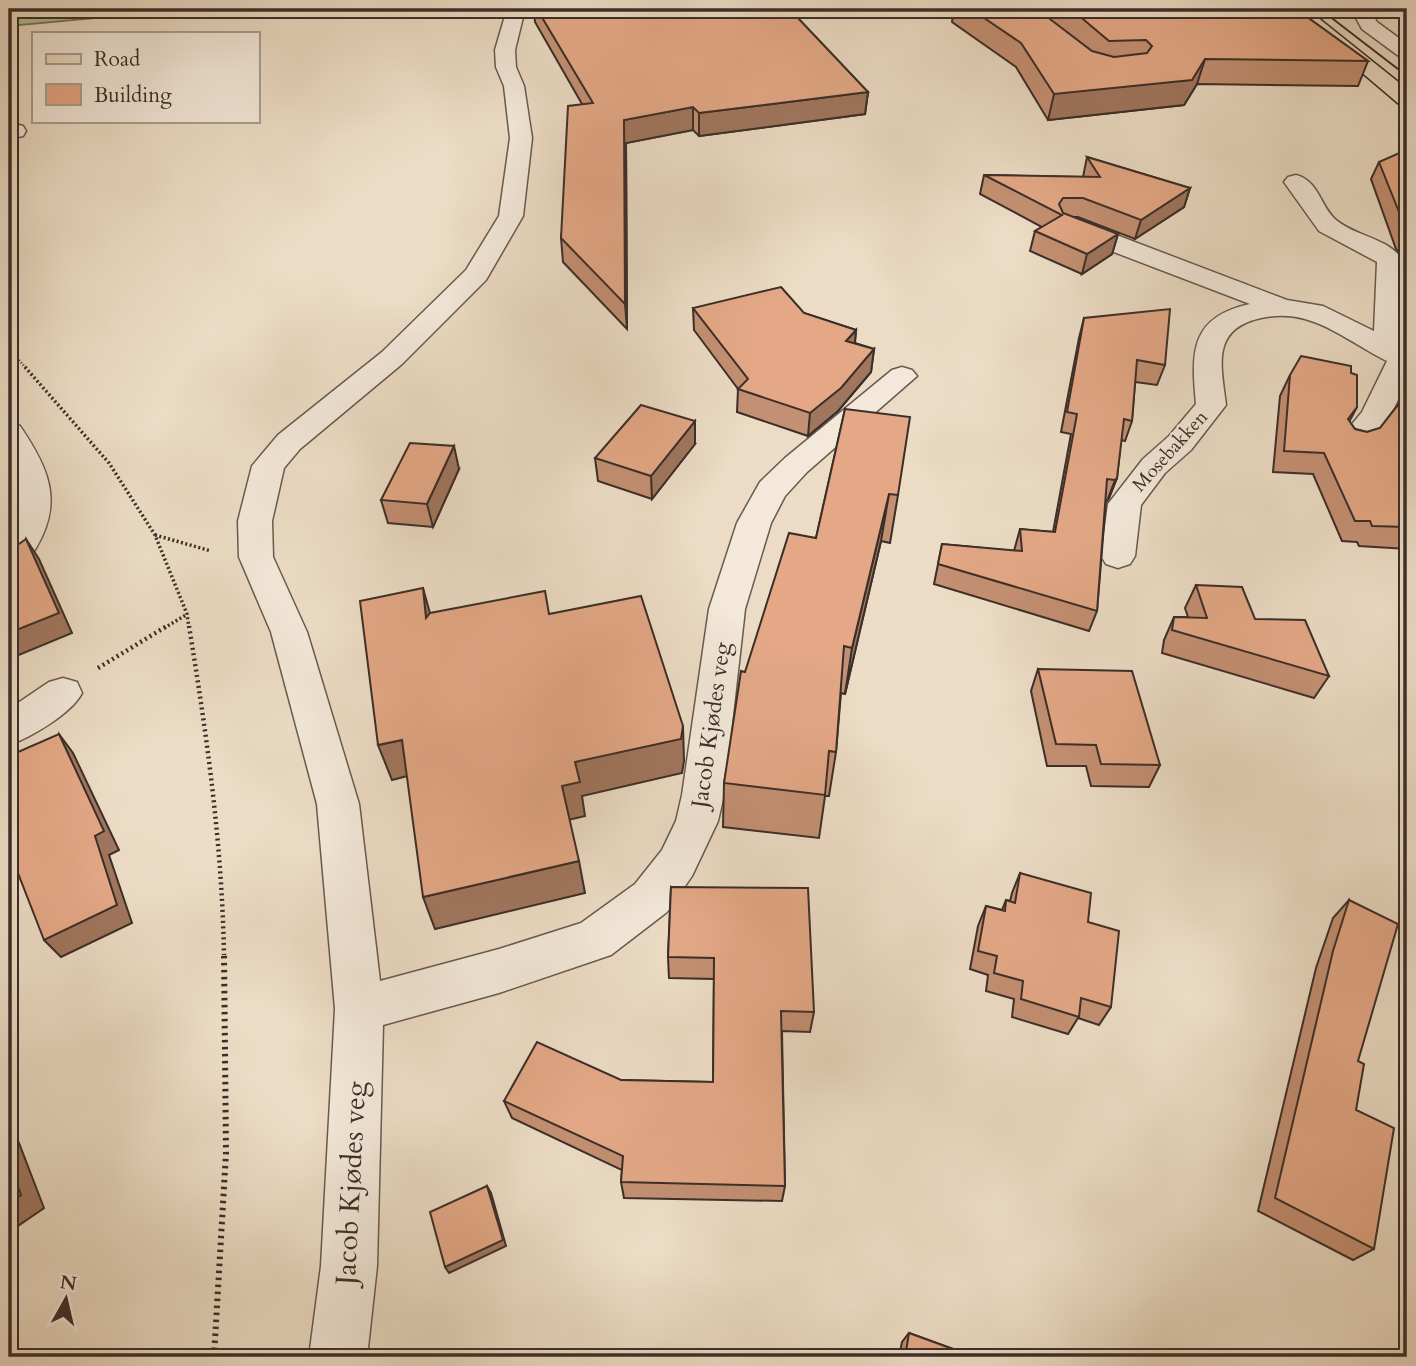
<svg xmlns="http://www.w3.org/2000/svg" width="1416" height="1366" viewBox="0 0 1416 1366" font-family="Cardo,serif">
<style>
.green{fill:#b5c197;stroke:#787860;stroke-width:2}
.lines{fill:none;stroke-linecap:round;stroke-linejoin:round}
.minor-casing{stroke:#675a50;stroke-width:3}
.major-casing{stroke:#3b2e29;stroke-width:3}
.path-far3{stroke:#3b2e29;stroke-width:2.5;stroke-dasharray:1 2;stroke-linecap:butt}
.path-far2{stroke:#3b2e29;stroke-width:3.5;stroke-dasharray:2 2.5;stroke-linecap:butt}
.path-far1{stroke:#3b2e29;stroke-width:4.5;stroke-dasharray:2 3.5;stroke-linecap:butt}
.path{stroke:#3b2e29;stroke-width:6;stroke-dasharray:2.5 4.5;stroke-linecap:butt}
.minor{fill:#f3e8d9;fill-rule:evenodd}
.major{fill:#ecdcc5;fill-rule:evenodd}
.tram{stroke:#3b2e29;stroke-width:2}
.wall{fill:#c49073;stroke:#3b2e29;stroke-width:2}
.shaded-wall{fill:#a0765e;stroke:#3b2e29;stroke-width:2}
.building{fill:#e4a886;stroke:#3b2e29;stroke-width:2}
.labels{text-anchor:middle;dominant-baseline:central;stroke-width:5;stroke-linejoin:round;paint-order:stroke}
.far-street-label{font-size:19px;fill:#3b2e29;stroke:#f3e8d9}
.street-label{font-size:23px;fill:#3b2e29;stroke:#f3e8d9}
.near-street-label{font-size:28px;fill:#3b2e29;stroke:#f3e8d9}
</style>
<rect width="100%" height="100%" fill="#ecdcc5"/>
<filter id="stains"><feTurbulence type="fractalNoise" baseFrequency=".00286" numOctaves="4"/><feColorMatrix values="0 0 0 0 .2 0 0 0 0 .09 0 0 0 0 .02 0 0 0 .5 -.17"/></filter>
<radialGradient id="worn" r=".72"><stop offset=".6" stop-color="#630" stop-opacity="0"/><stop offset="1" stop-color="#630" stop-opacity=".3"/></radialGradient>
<!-- green -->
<polygon class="green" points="60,9 166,9 160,12 9,26 9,14 26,15"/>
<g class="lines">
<!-- minor casing -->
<g class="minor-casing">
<g id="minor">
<polygon points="507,9 525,9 515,50 516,67 524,86 532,138 523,216 486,280 402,364 300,449 284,468 272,521 273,557 307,632 359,804 380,981 499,949 581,923 635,884 662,850 676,821 682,795 709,609 737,523 760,482 785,458 892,370 902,367 912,370 917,376 807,472 785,496 771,523 745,609 724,795 718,821 692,876 667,912 611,955 499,993 383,1025 377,1266 367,1357 309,1357 321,1266 335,1009 317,804 271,632 239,557 238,521 252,466 278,435 382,352 466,270 499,216 510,138 504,86 496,67 495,50"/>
<polygon points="1351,9 1369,9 1377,22 1407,44 1407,59 1400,57 1362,29"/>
<polygon points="15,124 23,126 26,131 23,136 9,139 9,125"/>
<path d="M1296,175C1319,181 1320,206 1336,220C1356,237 1387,237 1403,260L1402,334L1407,349V380L1391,415L1366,447L1355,450L1344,447L1339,440L1362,412L1387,361C1360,348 1334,327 1305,319C1291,315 1275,315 1261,318C1211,329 1221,365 1226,405L1191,450L1165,473L1141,505L1135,556L1130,564L1118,568L1106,564L1101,556L1108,504L1143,459L1169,436L1196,404C1191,352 1190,317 1250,304L1085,241L1059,230L1056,225L1059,220L1068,218L1077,220L1287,300L1323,306L1374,331L1377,262L1319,231L1284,182L1288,177Z"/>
<path d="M9,423L20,426C48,467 64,501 36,548C29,560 23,568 9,572V536L17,513L18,497L9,460Z"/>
<path d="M63,678L77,682L82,693C72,713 30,738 9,745V709L49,682Z"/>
</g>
</g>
<!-- major casing -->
<g class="major-casing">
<polygon id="major" points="1287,9 1307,9 1407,89 1407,105 1399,104"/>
</g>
<!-- path-far3 -->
<polyline class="path-far3" points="9,349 27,369"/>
<!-- path-far2 -->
<g class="path-far2">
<polyline points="25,367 109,463 155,535 187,614 189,628"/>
<polyline points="155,535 211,551"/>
<polyline points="164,628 186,615"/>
</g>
<!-- path-far1 -->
<g class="path-far1">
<path d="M189,626C207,736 222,844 224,955"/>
<polyline points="98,668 167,626"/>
</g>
<!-- path -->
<polyline class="path" points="214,1357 226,1153 224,953"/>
<!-- minor -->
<use href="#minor" class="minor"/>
<!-- major -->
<use href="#major" class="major"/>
<!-- tram -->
<polyline class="tram" points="1320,9 1407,76"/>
</g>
<!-- wall -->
<g class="wall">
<polygon points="534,9 796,16 868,92 865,114 699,136 693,130 626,143 627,329 563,262 561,238 582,104 535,22"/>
<polygon points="954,9 1296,9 1368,61 1358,86 1197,84 1184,105 1048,120 1016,67 952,22"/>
<polygon points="1407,153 1407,278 1405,274 1406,260 1396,249 1371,179 1379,162"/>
<polygon points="1087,157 1190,188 1184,207 1135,239 1078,217 1074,217 1118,234 1112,254 1082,274 1030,251 1035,231 1042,227 980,194 984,175 1083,177"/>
<polygon points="693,308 804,313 856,330 855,343 874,349 871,372 838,411 808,436 737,412 738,389 694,330"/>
<polygon points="1084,318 1165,365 1157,385 1135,382 1132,421 1125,441 1121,440 1117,478 1109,498 1107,501 1106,501 1097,611 1089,631 934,584 942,544 1014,551 1020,529 1053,532 1071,434 1061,432 1079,338"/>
<polygon points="1351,373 1357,407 1349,422 1355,429 1367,432 1380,428 1399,403 1407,389 1407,549 1359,546 1357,542 1342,541 1313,474 1273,472 1280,396 1290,375"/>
<polygon points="845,409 898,495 890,543 881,541 845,694 841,693 836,752 829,796 825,796 819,838 723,827 724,783 745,672 816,538"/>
<polygon points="695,444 652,499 598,481 595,458"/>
<polygon points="459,469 433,527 388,523 381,500"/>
<polygon points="1196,585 1255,619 1329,676 1314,698 1162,653 1164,640 1174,617 1188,617 1185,608"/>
<polygon points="1038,669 1160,765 1149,787 1091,786 1086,766 1047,766 1031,691"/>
<polygon points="1020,873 1088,922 1111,1007 1099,1025 1078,1018 1068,1034 1012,1017 1014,999 986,991 988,975 970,969 978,926 986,906 1002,910 1006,900 1010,901 1012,893"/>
<polygon points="671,887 814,1012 810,1032 782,1031 785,1186 782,1201 624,1198 621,1182 622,1170 512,1118 504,1101 621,1080 713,1082 714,979 669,978 668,957"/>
<polygon points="1349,900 1358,1061 1356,1110 1374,1249 1353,1260 1258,1211 1316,968 1333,918"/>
<polygon points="909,1333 975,1357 899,1357 902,1342"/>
</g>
<!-- shaded-wall -->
<g class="shaded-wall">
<polygon points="1205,59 1197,84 1184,105 1048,120 1054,94"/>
<polygon points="868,92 865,114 699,136 699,113"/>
<polygon points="693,107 693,130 626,143 627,329 625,304 624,120"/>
<polygon points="1190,188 1184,207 1135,239 1141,220"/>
<polygon points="1118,234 1112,254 1082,274 1087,254"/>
<polygon points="856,330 854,352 846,341"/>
<polygon points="874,349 871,372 838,411 808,436 810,413"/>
<polygon points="695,421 695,444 652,499 651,476"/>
<polygon points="454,446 459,469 433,527 427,504"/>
<polygon points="1117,478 1109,498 1107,501 1115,480"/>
<polygon points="889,494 881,541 845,694 852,648"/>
<polygon points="26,539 39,559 72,633 9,659 9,633"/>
<polygon points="423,588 433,624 426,618"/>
<polygon points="683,726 684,761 682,773 582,796 585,816 568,820 562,786 575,762"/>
<polygon points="59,734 73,753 119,850 109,855 132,923 61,957 44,940"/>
<polygon points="402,740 415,774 392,780 378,745"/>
<polygon points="579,861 585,893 435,929 423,897"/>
<polygon points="9,1117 44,1208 9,1232"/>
<polygon points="487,1186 491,1193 506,1246 449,1273 445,1267"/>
</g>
<!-- building -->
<g class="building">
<polygon points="537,9 795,9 797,13 794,14 868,92 699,113 693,107 624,120 625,304 561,238 568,106 593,103"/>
<polygon points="971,9 1032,9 1046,16 1092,51 1114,57 1147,53 1152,46 1146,40 1109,41 1071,9 1296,9 1368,61 1205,59 1192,80 1054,94 1021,43"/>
<polygon points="1406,150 1407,153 1407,232 1379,162"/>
<polygon points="1087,157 1190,188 1141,220 1083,198 1063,198 1059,204 1063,213 1118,234 1087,254 1035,231 1062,215 984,175 1100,177"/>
<polygon points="781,287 804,313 856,330 846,341 874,349 841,388 810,413 738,389 748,379 693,308"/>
<polygon points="1170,309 1165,365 1137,360 1132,421 1124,419 1117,478 1115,480 1107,479 1097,611 938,564 942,544 1022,551 1020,529 1055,532 1077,414 1067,412 1084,318"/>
<polygon points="1301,356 1351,366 1351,373 1357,375 1357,407 1348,419 1355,429 1367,432 1380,428 1405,396 1407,391 1407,527 1372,526 1370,521 1355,521 1324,453 1284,451 1290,375"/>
<polygon points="641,405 695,421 651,476 595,458"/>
<polygon points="845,409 910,417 898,495 889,494 852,648 844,646 836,752 829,751 825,795 724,783 741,671 745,672 789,533 816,538"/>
<polygon points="410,443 454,446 427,504 381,500"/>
<polygon points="26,539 59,613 9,633 9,551"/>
<polygon points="1196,585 1242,587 1255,619 1305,620 1329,676 1172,630 1174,617 1207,618"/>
<polygon points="423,588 426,618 430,613 545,591 549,614 641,596 683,726 681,739 575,762 580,782 562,786 579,861 423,897 402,740 378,745 360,601"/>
<polygon points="1038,669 1132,671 1160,765 1101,764 1096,745 1056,744"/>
<polygon points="59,734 104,831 95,836 117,905 44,940 9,850 9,766 14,763 11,755"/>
<polygon points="1020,873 1091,893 1088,922 1119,931 1111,1007 1081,998 1079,1017 1021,999 1023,981 994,973 997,956 978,951 986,906 1005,911 1006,900 1015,903"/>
<polygon points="671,887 808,888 814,1012 781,1011 785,1186 621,1182 623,1156 504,1101 537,1042 621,1080 713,1082 714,958 668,957"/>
<polygon points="1349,900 1398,924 1358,1061 1364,1064 1356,1110 1394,1128 1374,1249 1275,1198 1333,951"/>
<polygon points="9,1161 21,1195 9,1203"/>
<polygon points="487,1186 503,1240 445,1267 430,1212"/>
<polygon points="909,1333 975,1357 905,1357"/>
</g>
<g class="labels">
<!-- far-street labels -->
<g class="far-street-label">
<text transform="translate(1170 451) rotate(-48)">Mosebakken</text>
</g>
<!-- street labels -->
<g class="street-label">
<text transform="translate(711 725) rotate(-82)">Jacob Kjødes veg</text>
</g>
<!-- near-street labels -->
<g class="near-street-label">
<text transform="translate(351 1183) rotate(-87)">Jacob Kjødes veg</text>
</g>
</g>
<!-- margin -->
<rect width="1416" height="1366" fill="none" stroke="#ecdcc5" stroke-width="35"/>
<rect x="10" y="10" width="1395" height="1345" fill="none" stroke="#3b2e29" stroke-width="3.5"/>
<rect x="18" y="18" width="1381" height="1331" fill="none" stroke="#3b2e29" stroke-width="2"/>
<!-- legend -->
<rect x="32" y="32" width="228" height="91" fill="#f3e8d9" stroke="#a99e93" stroke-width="2"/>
<rect x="46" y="54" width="35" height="10" fill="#ecdcc5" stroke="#a99e93" stroke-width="2"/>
<text x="94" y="66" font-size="21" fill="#3b2e29">Road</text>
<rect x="46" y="84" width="35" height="21" fill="#e4a886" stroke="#a99e93" stroke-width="2"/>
<text x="94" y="102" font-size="21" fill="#3b2e29">Building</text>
<!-- north arrow -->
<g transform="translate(66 1299) rotate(8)" stroke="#f3e8d9" stroke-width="5" paint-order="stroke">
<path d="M0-5L12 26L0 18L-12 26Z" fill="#3b2e29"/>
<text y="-10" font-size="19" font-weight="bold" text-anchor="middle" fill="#3b2e29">N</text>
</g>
<rect width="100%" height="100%" filter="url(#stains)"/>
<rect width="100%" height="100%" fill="url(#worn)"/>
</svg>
